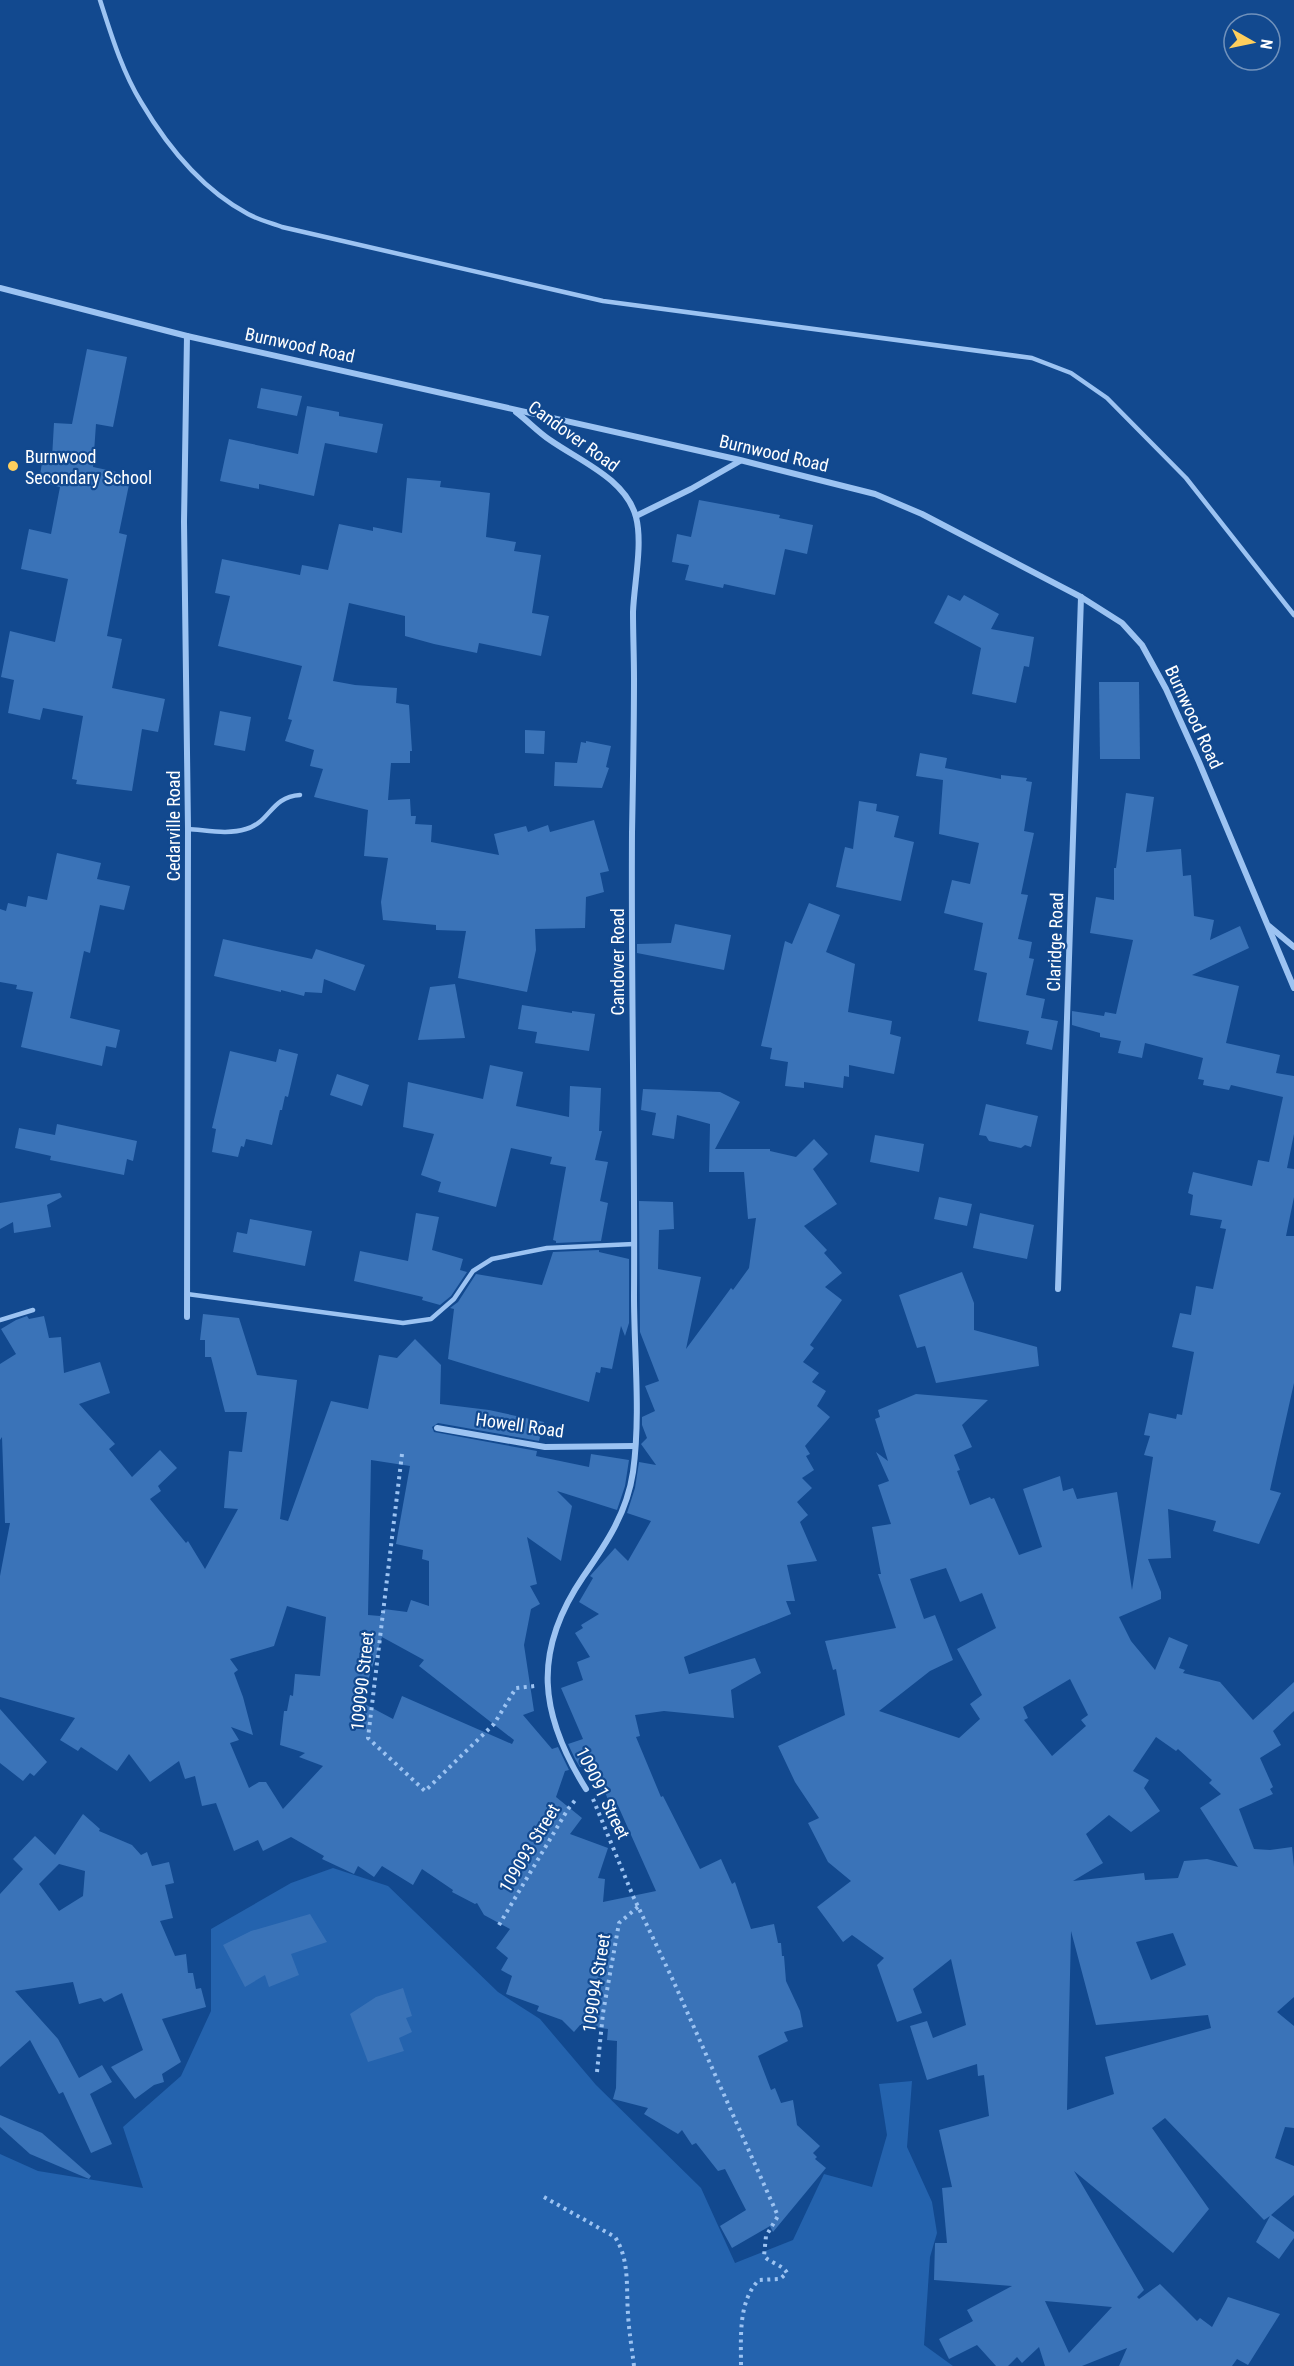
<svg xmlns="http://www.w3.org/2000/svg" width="1294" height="2366" viewBox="0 0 1294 2366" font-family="'Roboto Condensed',sans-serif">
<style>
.green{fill:#2463ae}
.building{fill:#3a73b8;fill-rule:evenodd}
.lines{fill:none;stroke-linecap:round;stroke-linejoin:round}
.path{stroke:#9cc3f2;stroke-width:4;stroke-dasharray:3 4.5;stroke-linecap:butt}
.lane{stroke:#9cc3f2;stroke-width:4.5}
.street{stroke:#9cc3f2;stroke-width:6}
.poi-dot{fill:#ffcf5d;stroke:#12498f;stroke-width:2}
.labels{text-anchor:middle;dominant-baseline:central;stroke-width:4.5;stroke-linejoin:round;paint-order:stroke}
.street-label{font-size:18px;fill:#fff;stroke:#12498f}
.poi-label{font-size:18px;fill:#fff;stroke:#12498f;text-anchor:start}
</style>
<rect width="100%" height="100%" fill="#12498f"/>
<!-- green -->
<polygon class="green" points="333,1868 388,1886 498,1992 540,2019 596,2085 701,2188 735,2263 793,2240 824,2174 872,2187 887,2135 879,2084 912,2081 907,2147 932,2202 937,2233 930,2257 924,2345 953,2366 0,2366 0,2154 38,2171 143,2188 123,2127 181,2076 211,2011 211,1929 291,1883"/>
<!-- building -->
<g class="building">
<polygon points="87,349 127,357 113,427 96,424 93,467 131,475 119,533 127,535 107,636 122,639 112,688 165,699 158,732 142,729 132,791 76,784 77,780 72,779 83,716 43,708 40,720 8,713 14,680 1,677 10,631 55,642 68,579 21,569 29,529 51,534 60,487 39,482 43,456 52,458 54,423 72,424"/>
<polygon points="261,388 302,396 297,416 257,408"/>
<polygon points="307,406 339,412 339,416 383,424 377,453 325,443 314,496 259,484 259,489 220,481 229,439 298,454"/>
<polygon points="407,478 441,481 440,487 490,493 486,537 516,542 514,551 541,555 532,613 549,616 541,656 479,643 477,653 434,644 405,636 405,616 349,603 333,681 355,685 397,688 396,703 409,705 412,751 410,751 410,763 391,763 388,800 410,799 411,816 416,816 415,824 432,825 431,842 499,855 494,834 526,826 528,832 548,825 550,832 594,820 609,871 600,873 604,892 586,897 585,928 535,929 536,950 527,992 458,978 466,931 436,930 436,925 383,920 381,902 388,858 364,856 368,810 314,797 323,769 310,766 314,750 285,741 292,720 288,719 302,666 218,646 230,596 215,593 222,559 300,575 302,565 328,570 339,524 373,531 373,527 402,533"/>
<polygon points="699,500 780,515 779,518 813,525 807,554 785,549 775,595 724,584 723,588 685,580 689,565 672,562 677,534 691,537"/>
<polygon points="948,595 960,601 964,595 999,614 991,629 1034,637 1029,667 1024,666 1016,703 972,694 981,648 934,623"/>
<polygon points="1099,682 1139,682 1140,759 1100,759"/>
<polygon points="220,711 251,717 245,751 214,745"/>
<polygon points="525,730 545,731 544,754 525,753"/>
<polygon points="586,741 611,746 606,767 609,768 602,788 554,786 555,762 577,763 581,742 586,743"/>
<polygon points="920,753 947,758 945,768 1001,779 1001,775 1027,778 1026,781 1032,782 1024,831 1034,833 1021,894 1028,895 1018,939 1032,942 1029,958 1034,959 1026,995 1045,999 1041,1018 1058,1021 1052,1050 1026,1044 1029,1031 978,1021 987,973 974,970 983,923 944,913 952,880 970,884 979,843 939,834 943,780 916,776"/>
<path d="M1126,793L1154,797L1146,852L1181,849L1183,876L1191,875L1194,916L1214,920L1210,940L1240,926L1249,948L1192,975L1239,986L1226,1043L1280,1055L1276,1073L1294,1076V1134L1287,1168L1294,1169V1197L1286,1236H1294V1383L1270,1490L1281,1493L1259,1544L1213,1531L1216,1521L1168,1509L1171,1558L1148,1559L1161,1592V1599L1119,1617L1131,1641L1155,1670L1169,1637L1188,1645L1179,1668L1185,1670L1183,1673L1220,1682L1253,1720L1294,1682V1711L1273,1731L1281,1745L1260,1758L1273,1787L1270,1789L1273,1794L1239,1809L1254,1849L1270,1850L1292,1847L1294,1867V1997L1277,2012L1294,2026V2128L1285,2127L1275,2158L1294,2166V2195L1271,2215L1294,2232V2238L1279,2259L1256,2242L1270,2216L1264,2220L1165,2118L1152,2128L1209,2209L1173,2253L1074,2171L1144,2290L1137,2297L1139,2299L1160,2284L1197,2321L1200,2318L1212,2327L1228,2297L1280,2314L1248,2365L1237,2359L1232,2366H1119L1127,2348L1082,2366H1045L1039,2347L1022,2363L1017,2357L1008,2366H996L977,2345L949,2359L939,2339L973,2321L967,2310L1012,2286L934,2280L935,2243H947L942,2188L952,2187L939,2130L989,2116L984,2075L978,2076L977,2064L927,2080L910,2026L927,2021L933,2038L966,2025L951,1959L913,1989L922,2013L897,2022L877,1965L884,1958L852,1935L843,1942L817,1907L851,1881L828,1862L808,1823L819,1818L795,1782L778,1746L845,1715L836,1669L833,1670L825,1641L896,1628L878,1574H881L872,1527L891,1524L878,1485L889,1481L876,1452L888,1461L875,1419L880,1417L878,1410L916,1394L988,1400L962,1425L972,1447L954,1455L960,1470L957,1471L970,1505L990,1497L991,1499L994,1498L1019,1555L1042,1547L1023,1489L1060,1476L1063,1491L1073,1488L1077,1499L1117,1492L1132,1590L1153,1457L1144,1455L1150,1436L1144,1435L1149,1413L1176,1419L1177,1414L1182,1415L1194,1352L1172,1347L1180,1313L1191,1315L1196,1286L1213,1289L1226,1229L1220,1228L1222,1220L1190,1215L1193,1195L1188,1193L1193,1172L1252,1186L1258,1160L1269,1162L1283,1097L1231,1085L1229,1090L1203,1085L1204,1080L1198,1079L1203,1058L1145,1043L1142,1058L1118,1053L1121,1041L1100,1037V1033L1072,1025V1011L1104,1016L1105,1012L1116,1014L1133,940L1090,933L1096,897L1114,900V868H1116ZM946,1568L960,1602L982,1593L996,1628L957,1649L982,1695L970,1704L980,1719L959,1738L879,1711L930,1671L953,1660L935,1615L924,1619L910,1579ZM1070,1679L1088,1715L1081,1720L1086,1726L1052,1756L1024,1720L1028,1718L1023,1707ZM1156,1737L1176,1751L1178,1749L1212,1780L1209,1783L1221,1794L1200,1808L1238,1867L1207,1859L1184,1861L1178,1878L1145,1880L1144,1873L1073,1881L1103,1863L1086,1834L1109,1815L1131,1832L1160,1811L1144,1788L1149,1780L1133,1771ZM1071,1931L1096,2025L1208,2015L1211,2028L1105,2057L1114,2094L1067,2110ZM1173,1933L1186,1965L1151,1980L1136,1942ZM1045,2301L1112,2307L1069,2353Z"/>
<polygon points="859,801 877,804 876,811 899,816 894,837 914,842 901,901 836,887 845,847 853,849"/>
<polygon points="57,853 101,863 97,879 130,886 124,910 100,905 90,953 84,951 70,1018 120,1030 116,1048 106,1046 102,1066 21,1047 33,992 16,989 17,985 0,982 0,909 6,911 8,903 26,907 28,896 47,900"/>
<polygon points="809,903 840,915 826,952 855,964 848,1012 892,1021 890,1034 901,1037 894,1074 849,1065 849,1077 844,1076 843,1088 804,1082 804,1088 785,1086 788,1062 770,1059 772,1048 761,1046 785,941 792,944"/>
<polygon points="675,924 731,935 724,970 637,953 637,944 671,943"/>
<polygon points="223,939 312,959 316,949 365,965 355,991 324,979 322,993 305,992 304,996 281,990 281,992 214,976"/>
<polygon points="455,984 465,1038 418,1040 430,987"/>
<polygon points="522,1005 572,1013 572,1011 595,1014 589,1051 535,1043 537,1032 518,1029"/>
<polygon points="279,1049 298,1054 288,1097 285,1096 282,1110 280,1110 272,1145 246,1139 244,1147 241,1146 238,1157 212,1152 216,1129 212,1128 230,1051 276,1062"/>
<polygon points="490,1065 523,1072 516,1106 569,1117 570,1086 601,1088 599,1131 602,1131 595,1160 608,1162 600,1201 608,1203 601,1241 556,1243 556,1241 553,1240 566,1167 550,1164 552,1157 511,1148 496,1207 438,1192 441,1182 421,1175 434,1134 403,1127 408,1082 483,1099"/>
<polygon points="337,1074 369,1085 362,1106 330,1095"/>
<path d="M643,1089L720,1092L740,1102L715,1149H770V1151L796,1157L814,1139L828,1154L813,1169L837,1204L804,1226L827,1250L824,1253L842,1273L825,1287L842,1300L810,1345L814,1348L803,1362L819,1373L812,1382L826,1391L817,1406L830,1417L805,1446L810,1454L806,1456L814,1470L802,1478L812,1488L797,1502L808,1515L800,1522L817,1561L787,1565L795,1601H786L791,1614L684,1657L689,1674L755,1658L761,1673L731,1690L734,1718L664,1711L635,1715L640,1736L636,1737L661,1797L663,1796L700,1869L721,1859L732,1884L735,1882L751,1929L774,1924L778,1943H781L782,1956H784L786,1981L800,2011L803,2027L784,2032L788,2041L758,2056L771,2090L775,2088L781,2103L793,2100L797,2125L820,2146L813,2153L817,2157L815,2159L826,2168L773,2232L770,2226L732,2248L720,2226L746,2210L725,2169L718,2171L696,2143L692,2145L682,2130L678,2134L644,2114L648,2108L613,2099L616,2088L617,2041L607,2040L608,2029L580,2025L574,2032L562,2020L537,2011L539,2006L506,1994L512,1976L501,1970L508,1958L496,1948L510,1929L484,1915L477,1903L475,1904L452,1892L453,1890L422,1869L413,1885L382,1866L374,1877L358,1866L354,1874L322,1859L324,1856L291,1837L263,1851L258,1840L234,1851L216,1803L202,1806L195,1776L185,1779L179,1761L150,1782L129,1754L117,1771L81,1747L78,1751L60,1740L75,1718L0,1697V1576L10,1523H5L2,1437L0,1440V1364L16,1354L1,1329L16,1320L27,1316L29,1319L44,1316L49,1338L61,1337L64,1373L100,1362L110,1393L79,1404L115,1444L109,1449L132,1477L160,1450L177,1468L158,1486L161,1491L150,1499L186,1543L188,1541L205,1569L238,1509L224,1508L229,1451L242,1452L247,1412H225L211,1357H205V1340H200L203,1314L239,1318L257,1375L297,1380L280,1519L288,1521L331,1401L368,1409L379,1355L397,1358L415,1339L441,1365L440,1404L489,1410L544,1422L539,1441L438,1423L432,1427L434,1432L537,1451L536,1456L589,1467L591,1454L629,1460L625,1486L617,1510L557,1491L572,1506L561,1561L527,1537L537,1584L530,1586L540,1604L531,1609L524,1645L534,1711L523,1715L552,1749L558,1747L569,1770L565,1771L556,1797L582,1818L570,1834L608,1848L598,1878L605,1879L603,1902L656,1891L615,1799L613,1811L604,1790L602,1793L589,1764L580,1767L575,1759L568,1744L583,1739L561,1688L583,1680L577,1662L590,1657L575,1633L583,1628L581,1625L599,1614L579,1602L593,1578L590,1576L615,1548L628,1561L651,1521L627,1513L635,1488L639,1462L656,1465L641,1444L647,1438L642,1425V1417L655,1411L645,1386L659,1381L640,1332L639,1201L673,1202L674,1229L659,1230L658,1269L701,1277L686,1349L731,1288L733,1290L749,1268L756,1218L748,1219L744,1172H709L710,1124L677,1115L674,1139L652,1135L656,1113L641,1110ZM371,1460L410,1466L396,1544L423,1550L422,1559L429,1561V1606L411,1600L407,1612L384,1609L380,1616L368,1615ZM287,1606L326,1617L320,1676L295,1674L293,1696L290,1695L287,1711H284L280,1745L305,1753L299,1757L323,1766L283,1809L266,1782H259L249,1788L230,1743L239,1740L231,1727L253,1735L243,1697L234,1673L238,1670L230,1659L274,1646ZM382,1637L424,1660L419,1666L514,1740L512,1744L402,1696L393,1719L361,1702Z"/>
<polygon points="986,1104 1038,1116 1031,1147 1025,1145 1021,1148 989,1141 986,1136 979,1135"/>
<polygon points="57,1124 137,1141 133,1161 127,1159 124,1175 50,1160 51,1156 15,1148 19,1128 55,1135"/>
<polygon points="875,1135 924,1144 919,1172 870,1162"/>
<polygon points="60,1193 62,1197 47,1205 51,1227 14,1233 13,1222 0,1229 0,1203"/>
<polygon points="939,1197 972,1204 967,1226 934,1219"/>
<polygon points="416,1213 439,1217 432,1250 463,1259 460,1270 467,1272 451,1296 440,1305 422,1300 423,1297 354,1281 360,1251 408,1261"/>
<polygon points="980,1213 1034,1225 1027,1259 973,1248"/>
<polygon points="250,1219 312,1231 305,1266 233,1252 237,1232 247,1234"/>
<polygon points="599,1250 599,1252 629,1259 629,1323 625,1336 621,1326 612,1369 601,1367 600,1373 596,1372 589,1402 448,1359 454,1309 450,1308 458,1302 476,1274 542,1285 553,1252"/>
<polygon points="962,1272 974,1303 974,1330 1037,1347 1039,1366 936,1383 925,1346 917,1348 899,1295"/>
<polygon points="0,1709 47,1762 34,1776 30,1773 23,1781 0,1763"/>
<path d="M83,1814L100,1829L99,1831L132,1845L141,1855L147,1852L152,1866L169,1862L174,1883L165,1885L173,1918L160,1921L175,1956L186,1954L188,1973H193L196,1989L201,1988L206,2007L162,2019L181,2062L162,2074L164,2082L154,2085L135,2099L111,2067L143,2050L122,1993L104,2002L101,1998L79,2004L73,1982L15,1991L58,2039L79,2078L102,2065L112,2082L90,2094L112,2144L91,2153L63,2092L59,2094L30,2040L0,2067V1894L23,1869L13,1859L35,1836L55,1855ZM59,1864L85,1871L83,1896L59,1911L39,1884Z"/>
<polygon points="310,1914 327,1942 291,1954 299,1975 269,1987 265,1975 245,1987 223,1945 251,1931"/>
<polygon points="403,1988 412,2016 406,2018 412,2032 399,2038 404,2051 368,2062 350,2014 376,1997"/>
<polygon points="0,2115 42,2133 91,2176 89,2179 30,2154 0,2127"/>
</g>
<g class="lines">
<!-- path -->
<g class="path">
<polyline points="402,1454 368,1738 425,1791 494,1724 516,1688 535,1686"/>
<path d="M593,1799L633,1896L672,1978L778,2216L766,2236L764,2256C770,2263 783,2265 787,2273L780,2279L759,2280C738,2301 741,2337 741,2366"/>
<polyline points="499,1925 568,1809 577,1798"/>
<polyline points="597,2072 603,2013 619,1923 639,1906"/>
<path d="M544,2197L615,2237C630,2260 626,2288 628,2314C629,2332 632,2349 634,2366"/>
</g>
<!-- lane -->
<g class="lane">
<path d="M100,0C111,34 122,71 141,102C167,146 203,190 248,214C259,220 271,223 282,227L603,301L1032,358L1071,373L1107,398L1186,478L1294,615"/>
<path d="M188,829C206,830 228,835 246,829C271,822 270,797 300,795"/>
<polyline points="187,1294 403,1323 431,1319 454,1299 473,1271 492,1259 547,1248 634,1244"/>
<polyline points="0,1320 33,1310"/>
</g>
<!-- street -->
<g class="street">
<polyline points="0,288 187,336 740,460 875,494 922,514 1081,597 1122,623 1142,645 1166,689 1199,762 1294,988"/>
<path d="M516,412C528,421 538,432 550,440C580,461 626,479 636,517C643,544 634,584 633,612C633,634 634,656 634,678C634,730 633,781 632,833C631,987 635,1142 634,1296C634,1354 641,1414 633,1472C627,1513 606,1544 583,1577C532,1652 539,1714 586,1789"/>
<polyline points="636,516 691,489 740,461"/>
<polyline points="1269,926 1294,947"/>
<polyline points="1058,1289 1081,597"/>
<polyline points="187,1317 188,829 184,522 187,336"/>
<polyline points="437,1428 545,1447 635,1446"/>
</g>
</g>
<!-- markers -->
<circle class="poi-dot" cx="13" cy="466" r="6"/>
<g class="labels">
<!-- street labels -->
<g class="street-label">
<text transform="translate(300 345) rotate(12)">Burnwood Road</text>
<text transform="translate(574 436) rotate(36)">Candover Road</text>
<text transform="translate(774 453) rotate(13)">Burnwood Road</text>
<text transform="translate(1194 717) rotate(65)">Burnwood Road</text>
<text transform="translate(173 826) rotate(-90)">Cedarville Road</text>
<text transform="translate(1055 942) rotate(-88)">Claridge Road</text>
<text transform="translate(617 962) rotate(-90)">Candover Road</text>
<text transform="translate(520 1425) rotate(8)">Howell Road</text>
<text transform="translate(362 1681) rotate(-84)">109090 Street</text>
<text transform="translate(603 1793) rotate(64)">109091 Street</text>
<text transform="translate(529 1848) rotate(-59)">109093 Street</text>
<text transform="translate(596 1983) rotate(-81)">109094 Street</text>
</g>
<!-- poi labels -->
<g class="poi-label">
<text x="25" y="456">Burnwood<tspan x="25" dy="21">Secondary School</tspan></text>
</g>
</g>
<!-- north arrow -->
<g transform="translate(1252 42) rotate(99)"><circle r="28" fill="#12498f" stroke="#7192bc" stroke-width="1.5"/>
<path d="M0-4.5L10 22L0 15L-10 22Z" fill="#ffcf5d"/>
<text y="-9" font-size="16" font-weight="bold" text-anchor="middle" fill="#ffffff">N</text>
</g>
</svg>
